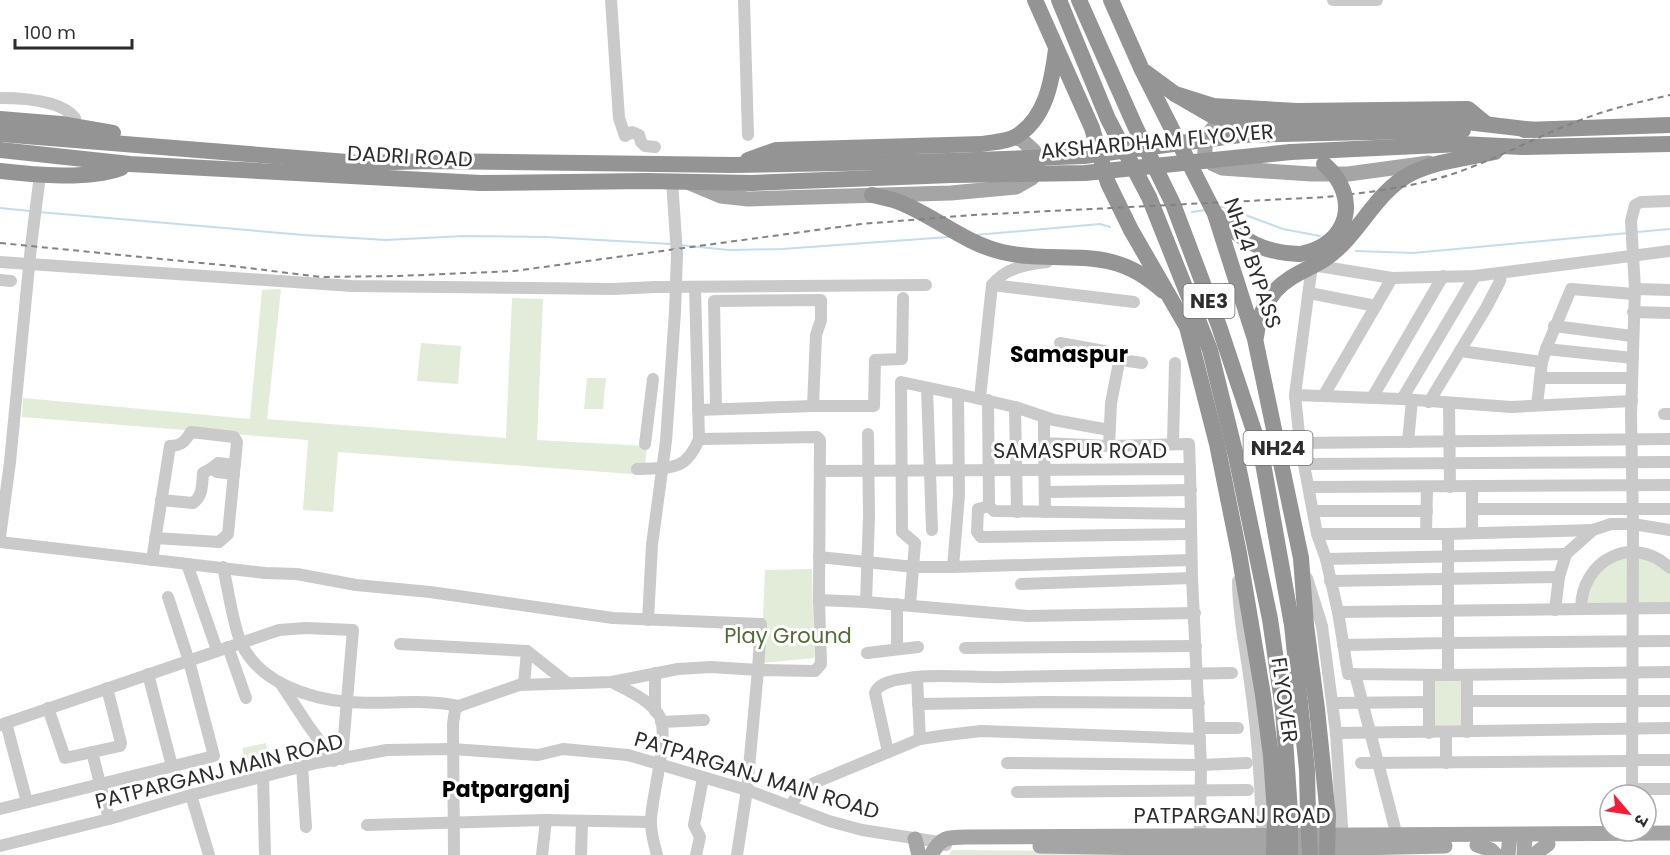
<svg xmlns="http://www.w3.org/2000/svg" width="1670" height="855" viewBox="0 0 1670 855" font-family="Poppins,'Noto Sans Devanagari',sans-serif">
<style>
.green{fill:#e3ecd8}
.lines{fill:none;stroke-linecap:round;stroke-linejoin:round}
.stream{stroke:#c2deee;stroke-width:2}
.minor{stroke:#cacaca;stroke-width:12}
.major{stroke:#a5a5a5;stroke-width:15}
.highway{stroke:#949494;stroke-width:16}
.rail{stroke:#828282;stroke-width:2;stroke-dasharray:6 4.5;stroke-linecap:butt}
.minor-bridge{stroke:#cacaca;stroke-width:12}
.highway-bridge{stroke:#949494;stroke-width:16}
.labels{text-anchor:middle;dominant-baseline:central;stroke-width:6;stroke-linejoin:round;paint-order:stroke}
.shield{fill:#fff;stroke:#6c6c6c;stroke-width:1.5}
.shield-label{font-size:20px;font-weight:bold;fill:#2d2d2d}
.street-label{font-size:21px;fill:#2d2d2d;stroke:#fff}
.park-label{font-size:21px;fill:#516c36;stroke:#fff}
.neighbourhood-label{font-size:22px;font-weight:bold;fill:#000;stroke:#fff}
</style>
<rect width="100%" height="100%" fill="#fff"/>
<!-- green -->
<g class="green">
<polygon points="281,289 267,419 506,438 512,298 543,299 537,440 647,446 644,475 338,452 333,512 303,510 308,440 22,417 23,398 250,419 262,290"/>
<polygon points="421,343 461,346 458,384 417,381"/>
<polygon points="587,378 606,378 603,409 584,409"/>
<polygon points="1623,555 1642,556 1670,573 1670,603 1584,605 1593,575"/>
<polygon points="812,569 814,658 761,663 765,570"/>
<polygon points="1431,679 1464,679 1463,725 1430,726"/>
<polygon points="266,743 269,765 247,770 242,748"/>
<polygon points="952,850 1204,852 1244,855 949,855"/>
</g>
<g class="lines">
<!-- stream -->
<g class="stream">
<polyline points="1219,207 1224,207 1283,229 1320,236"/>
<polyline points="0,208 30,211"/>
<polyline points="39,212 304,235 386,240 463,236 546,237 671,244"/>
<polyline points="1192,212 1205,210"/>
<polyline points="1637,232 1670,229"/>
<polyline points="975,235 1100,224 1110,227"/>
<polyline points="679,245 729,250 782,249 949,237"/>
<polyline points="1356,251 1413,253 1628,233"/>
</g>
<!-- minor -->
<g class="minor">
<polyline points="611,0 619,118 625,136 632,132 639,135 641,142 645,146 655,147"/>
<polyline points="744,0 748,135"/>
<polyline points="1333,0 1377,0"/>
<path d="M0,98C23,98 61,100 75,118"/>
<polyline points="672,181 677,254"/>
<polyline points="1670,251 1475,276 1392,278 1312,265 1295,395 1300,443 1317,534 1326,559 1338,612 1348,674 1448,675 1670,672"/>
<polyline points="0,262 352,286 613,289 656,287 926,285"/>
<polyline points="0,280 11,281"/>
<polyline points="992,285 1134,302"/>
<polyline points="1635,289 1670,290"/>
<polyline points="1309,293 1376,306"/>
<polyline points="1633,312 1670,313"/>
<polyline points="1554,326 1632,336"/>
<polyline points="1060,343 1104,351 1128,361 1142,363"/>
<polyline points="1546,349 1633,358"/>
<polyline points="1460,351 1542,362"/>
<polyline points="1120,357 1111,403 1109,446 1189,444 1190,469"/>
<polyline points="1540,378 1632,378"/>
<polyline points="927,388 932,530"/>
<polyline points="1295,395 1402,399 1511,407 1632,401"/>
<polyline points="1324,395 1392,278"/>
<path d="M980,398L992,285C1006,267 1026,265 1047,262"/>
<polyline points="1372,398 1443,276"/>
<polyline points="1402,399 1475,276"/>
<polyline points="988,400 989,506 994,511 1191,514"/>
<polyline points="1429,402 1486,308 1500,281 1501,274"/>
<polyline points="1449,404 1450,487"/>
<polyline points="1537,405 1542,362 1546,349 1571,289 1634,294"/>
<polyline points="1015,407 1017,512"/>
<polyline points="716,409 714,301 821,300 821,320 816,335 813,406"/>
<polyline points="698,410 813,406 874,406 875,360 902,359 903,298"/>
<polyline points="1664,414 1670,414"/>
<polyline points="1044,417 1044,443 1109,446"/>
<polyline points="1109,430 1054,420 1015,407 958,394 959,495 953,567 1191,560"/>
<polyline points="699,439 817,437 820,440 819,600 821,664 815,671 758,670 747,790 737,855"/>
<polyline points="1408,442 1412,400"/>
<polyline points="1044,443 1045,512"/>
<polyline points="1300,443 1670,439"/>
<polyline points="645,444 653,379"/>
<polyline points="1173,444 1175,363"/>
<polyline points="1304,464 1670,462"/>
<path d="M637,469C670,467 685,473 699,439L695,287"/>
<polyline points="820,471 1190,469 1192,578 1201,765 1200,835"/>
<polyline points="234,474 217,472 212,468 218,463 235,465"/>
<polyline points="1309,487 1670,485"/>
<polyline points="1045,492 1191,490"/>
<path d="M161,500L193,503C203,496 202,485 203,473L212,468"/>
<polyline points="989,506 978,509 977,532 981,537 1191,534"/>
<polyline points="1472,509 1670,509"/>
<polyline points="1313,511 1427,511"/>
<polyline points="1472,533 1472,487"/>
<polyline points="1317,534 1448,534 1593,530"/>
<polyline points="1426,534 1427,488"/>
<polyline points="0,537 10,462 31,246 40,175"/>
<polyline points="0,542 265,573 297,574 356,585 430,592 613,618 761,624 758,670 711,667 678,669 612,682 519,685 459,706 455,710 453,724 454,855"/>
<polyline points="819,557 914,567 953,567"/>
<polyline points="1326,559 1566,554"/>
<path d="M152,560L170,446C182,446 185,441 191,432L234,437L237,442L228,534L219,542L155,538"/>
<polyline points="187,564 217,650"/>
<path d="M223,567C228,588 233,625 241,643C259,682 308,699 349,702C386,705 422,698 459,706"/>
<polyline points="1307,578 1322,626 1336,733 1343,842"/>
<path d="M1238,581C1238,619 1247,654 1251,690C1258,739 1261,788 1262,837"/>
<polyline points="1330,581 1559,577"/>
<polyline points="1021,584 1192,578"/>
<polyline points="819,600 866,602 1028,616 1195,613"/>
<polyline points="866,602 869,516 868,434"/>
<polyline points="897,604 897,649"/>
<polyline points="910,605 915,543 902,532 901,382 958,394"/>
<path d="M1581,609C1581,560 1633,533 1670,568"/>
<polyline points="1555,610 1559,577 1566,554 1593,530 1611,524 1633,524 1670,530"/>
<polyline points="1338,612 1670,608"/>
<polyline points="648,620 652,545 666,441 675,312"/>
<polyline points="400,644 527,651 566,682"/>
<polyline points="1343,645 1448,643 1448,534"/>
<polyline points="228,647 246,698"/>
<polyline points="965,648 1196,646"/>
<polyline points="867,653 918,647"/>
<polyline points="655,673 655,711"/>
<polyline points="148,674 172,766"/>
<polyline points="1355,674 1397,836"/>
<polyline points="1448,675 1448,643 1670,641"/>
<polyline points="1467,675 1467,701 1670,701"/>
<polyline points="917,677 920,739"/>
<path d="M612,682C628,691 651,700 660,717C669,736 652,796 651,819C650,830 654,844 657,855"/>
<polyline points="281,684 308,725 334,761"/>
<polyline points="524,684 527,651"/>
<polyline points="1333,703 1429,702"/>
<polyline points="918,704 1045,702 1199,703"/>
<polyline points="48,708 65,758 120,746 121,743 107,688"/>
<polyline points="661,722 704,720"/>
<polyline points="6,723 27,802"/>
<polyline points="0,725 279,630 306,628 353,630 342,759"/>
<polyline points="1199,728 1238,728"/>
<polyline points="1446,732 1446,763"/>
<polyline points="1467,732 1467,701"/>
<polyline points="1336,733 1670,728"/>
<polyline points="1429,733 1429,675"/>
<polyline points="92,752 109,819"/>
<path d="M888,752L875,693C879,680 904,679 916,677C946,674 977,678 1007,677C1082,676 1157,674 1232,673"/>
<polyline points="1633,760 1670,760"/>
<polyline points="1007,763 1201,765 1247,763"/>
<polyline points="1361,763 1633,761"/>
<polyline points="302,766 306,827"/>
<polyline points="263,776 265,855"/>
<polyline points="1632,789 1670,789"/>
<polyline points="1017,792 1248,790"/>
<polyline points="191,795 209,855"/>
<polyline points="1632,795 1633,524 1631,415 1635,289 1631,221 1635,205 1641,202 1670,201"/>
<polyline points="790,805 799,794 814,783 920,739 947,735 981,731 1200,739"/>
<polyline points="0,809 214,756 189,661 168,597"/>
<polyline points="367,825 546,820 650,822"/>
<polyline points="0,846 109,819 191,795 316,763 387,750 452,749 538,755 563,749 628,755 747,790 829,821 862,830 939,842 946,845"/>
<polyline points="542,855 546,820"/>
<polyline points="581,855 582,821"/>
<polyline points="696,855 700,837 694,825 703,778"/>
</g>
<!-- major -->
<g class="major">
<path d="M1224,118C1210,129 1204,138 1205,155L1213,164L1222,168L1311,174H1348L1429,163"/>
<polyline points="690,183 721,196 748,199 951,193 1016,187 1032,178 1038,166 1034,151 1022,140 1015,137"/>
<polyline points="915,839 919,855"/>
<polyline points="1477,845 1491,850 1496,855"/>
<polyline points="1040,846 1269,850 1445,846"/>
<path d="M931,855C941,837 947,837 967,837C1201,835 1436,836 1670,833"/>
<polyline points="1508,855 1510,836"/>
<polyline points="1524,855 1525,835"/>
<polyline points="1534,855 1548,844"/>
</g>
<!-- highway -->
<g class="highway">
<polyline points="1035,0 1092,128 1108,183 1131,230 1187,327 1217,444 1239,553 1263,695 1271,756 1275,813"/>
<polyline points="1059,0 1108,119 1149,197 1210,350 1236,456 1270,619 1283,709 1290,812"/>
<polyline points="1079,0 1135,126 1173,204 1219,326 1261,452 1292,625 1307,770 1308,816"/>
<polyline points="1111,0 1142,70 1215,214 1255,339 1301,558 1306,625 1317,709 1328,816"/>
<polyline points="1145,72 1175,94 1213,106 1297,111 1468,109 1486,124"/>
<polyline points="1175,94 1213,116 1239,121 1458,121 1535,130"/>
<polyline points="0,119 61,124 113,133"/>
<polyline points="1524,130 1670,125"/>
<polyline points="0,134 360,163 430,161 732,165 948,161"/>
<polyline points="0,150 130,164 480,183 647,181 752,183 951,175"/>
<polyline points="1291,152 1461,144 1522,147 1670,144"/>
<path d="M748,160L776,150L982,144C993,142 1005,142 1015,137C1046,119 1052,81 1056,49"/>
<path d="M0,171C35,175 88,180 121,168"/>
<path d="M872,195C881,197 891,199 899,202C935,216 964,243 1002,252C1064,266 1109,241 1163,291"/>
<path d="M1217,216C1243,241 1263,253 1300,254"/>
<path d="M1256,337C1258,320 1264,304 1275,291C1289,275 1308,270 1325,259C1359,236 1374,193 1410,174C1436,161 1467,158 1495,152"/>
</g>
<!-- rail -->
<path class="rail" d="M0,243L232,266L321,277L399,276L514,271L861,224L973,215L1326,197C1374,192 1424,186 1469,168C1506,154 1541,135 1578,121C1608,109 1639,102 1670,95"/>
<!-- minor-bridge -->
<polyline class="minor-bridge" points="675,312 677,254"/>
<!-- highway-bridge -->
<g class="highway-bridge">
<polyline points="948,161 1084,156 1240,135 1463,130"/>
<polyline points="951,175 1085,173 1291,152"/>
<path d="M1300,254C1349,245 1362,197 1324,164"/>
<polyline points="1290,812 1290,855"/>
<polyline points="1308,816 1310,855"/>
<polyline points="1274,855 1275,813"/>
<polyline points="1327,855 1328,816"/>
</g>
</g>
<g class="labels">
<!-- shield labels -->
<g class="shield">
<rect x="1183.5" y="284" width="51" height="34" rx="4.5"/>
<rect x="1243.5" y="431" width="69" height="34" rx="4.5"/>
</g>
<g class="shield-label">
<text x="1209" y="301">NE3</text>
<text x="1278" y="448">NH24</text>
</g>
<!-- street labels -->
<g class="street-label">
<text transform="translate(1157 141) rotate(-5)">AKSHARDHAM FLYOVER</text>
<text transform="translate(410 156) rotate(3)">DADRI ROAD</text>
<text transform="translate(1253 263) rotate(71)">NH24 BYPASS</text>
<text x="1080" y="450">SAMASPUR ROAD</text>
<text transform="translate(1285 700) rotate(82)">FLYOVER</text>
<text transform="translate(219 771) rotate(-14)">PATPARGANJ MAIN ROAD</text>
<text transform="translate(757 775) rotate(17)">PATPARGANJ MAIN ROAD</text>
<text x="1232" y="815">PATPARGANJ ROAD</text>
</g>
<!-- park labels -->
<g class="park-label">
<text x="788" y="635">Play Ground</text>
</g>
<!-- neighbourhood labels -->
<g class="neighbourhood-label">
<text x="1069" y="354">Samaspur</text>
<text x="506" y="789">Patparganj</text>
</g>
</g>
<!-- north arrow -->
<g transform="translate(1628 813) rotate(119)"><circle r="28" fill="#ffffff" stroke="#ababab" stroke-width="1.5"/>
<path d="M0-4.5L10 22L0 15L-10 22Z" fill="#f51d34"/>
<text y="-9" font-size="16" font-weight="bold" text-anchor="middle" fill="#2d2d2d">उ</text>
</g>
<!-- scale -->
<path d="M15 39v9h117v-9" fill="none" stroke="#2d2d2d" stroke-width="3"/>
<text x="24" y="39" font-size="18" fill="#2d2d2d" stroke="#ffffff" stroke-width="4.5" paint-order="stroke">100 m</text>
</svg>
